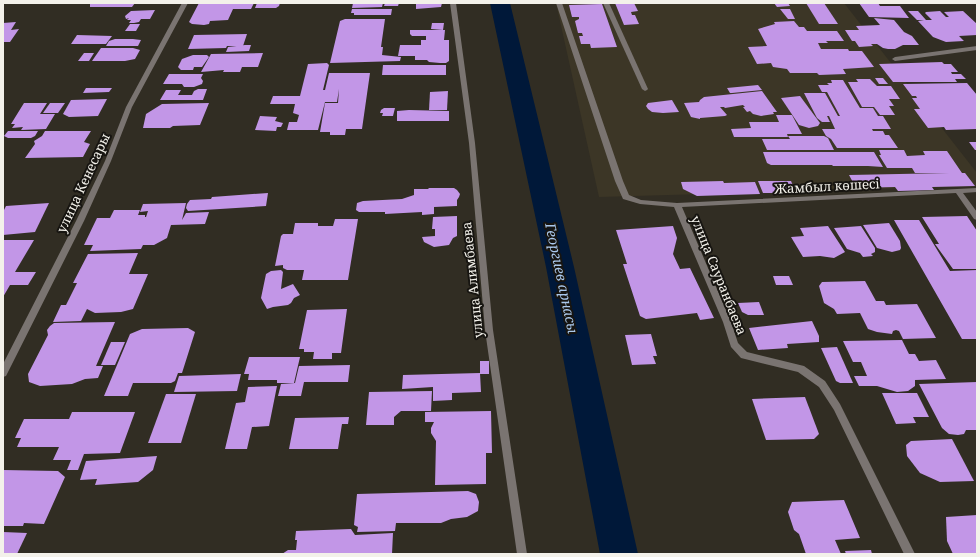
<svg xmlns="http://www.w3.org/2000/svg" width="980" height="557" viewBox="0 0 980 557" font-family="'Noto Serif',serif">
<style>
.built{fill:#3c3626}
.lines{fill:none;stroke-linecap:round;stroke-linejoin:round}
.canal{fill:#001839;fill-rule:evenodd}
.building{fill:#c296e7}
.minor{fill:#7a7471;fill-rule:evenodd}
.labels{text-anchor:middle;dominant-baseline:central;stroke-width:4;stroke-linejoin:round;paint-order:stroke}
.street-label{font-size:13px;fill:#f3f1ea;stroke:#171511}
.water-label{font-size:14px;font-style:italic;fill:#aac8ec;stroke:#171511}
</style>
<rect width="100%" height="100%" fill="#312d23"/>
<!-- built -->
<polygon class="built" points="556,3 844,3 977,173 977,186 599,197"/>
<g class="lines">
<!-- canal -->
<polygon class="canal" points="490,3 510,3 574,267 638,554 600,554 546,267"/>
</g>
<!-- building -->
<g class="building">
<polygon points="90,3 135,3 132,7 90,7"/>
<polygon points="199,3 254,3 251,9 233,9 228,20 210,21 209,24 204,25 192,24 189,22"/>
<polygon points="257,3 280,3 279,6 276,8 255,8"/>
<polygon points="353,3 383,3 382,7 352,8"/>
<polygon points="385,3 399,3 398,6 384,6"/>
<polygon points="416,3 442,3 441,7 416,9"/>
<polygon points="615,3 634,3 638,11 631,12 632,15 635,15 639,24 624,25"/>
<polygon points="774,3 788,3 790,6 777,7"/>
<polygon points="806,3 824,3 838,24 819,24"/>
<polygon points="859,3 878,3 880,6 900,6 909,18 869,17"/>
<polygon points="602,4 617,47 591,48 590,44 581,44 579,36 583,36 582,33 578,33 575,21 579,19 579,17 572,17 569,5"/>
<polygon points="352,9 392,9 391,15 354,15 354,13 351,13"/>
<polygon points="780,9 790,9 795,19 788,19"/>
<polygon points="155,10 150,19 141,19 139,22 134,23 129,23 131,20 127,20 129,18 126,19 125,16 131,11"/>
<polygon points="908,11 918,11 926,20 932,20 925,13 926,12 940,11 946,17 949,17 944,12 963,11 977,24 977,35 959,36 964,41 946,42 933,37 918,21 924,20 917,20"/>
<polygon points="874,18 894,20 904,32 912,36 919,45 903,45 895,49 888,49 883,48 877,44 871,44 873,46 859,47 855,41 852,41 845,30 859,30 856,26 880,25"/>
<polygon points="345,19 385,19 381,47 383,47 382,55 401,57 400,61 330,63 340,21"/>
<polygon points="794,21 799,27 804,27 807,31 837,31 844,41 826,41 828,43 818,43 821,49 848,49 849,51 862,51 874,67 843,69 846,74 819,75 817,73 790,73 787,69 773,67 771,63 757,64 748,47 767,46 758,29 775,24 774,22"/>
<polygon points="16,22 11,30 19,29 10,42 3,42 3,23"/>
<polygon points="432,23 444,23 443,30 431,29"/>
<polygon points="130,24 140,24 136,31 125,31"/>
<polygon points="410,30 445,30 444,40 449,40 449,61 446,63 440,63 429,62 427,60 415,60 415,56 398,56 400,45 421,45 421,40 426,40 426,36 412,36 410,34"/>
<polygon points="247,34 243,46 227,46 226,48 188,49 194,35"/>
<polygon points="77,35 112,36 106,44 71,44"/>
<polygon points="115,39 133,39 141,40 138,46 106,46 109,41"/>
<polygon points="245,45 251,45 249,51 226,52 228,47"/>
<polygon points="101,48 133,48 140,50 135,59 125,61 92,61"/>
<polygon points="84,53 94,53 89,61 78,61"/>
<polygon points="263,53 258,67 242,67 240,72 223,72 224,70 201,72 211,54"/>
<polygon points="193,55 207,55 209,57 202,67 194,67 193,70 181,70 178,67 182,59"/>
<polygon points="942,62 944,64 951,64 958,72 951,72 952,74 961,74 966,79 955,79 957,82 893,82 879,64"/>
<polygon points="327,63 329,65 323,90 325,90 329,73 370,73 362,129 346,129 345,135 330,135 330,132 320,132 325,103 338,103 339,89 337,102 325,102 318,130 287,130 289,122 297,122 299,115 293,113 295,104 270,104 273,96 300,96 308,64"/>
<polygon points="383,65 446,65 446,75 382,75"/>
<polygon points="169,74 203,74 201,78 203,81 202,84 194,87 184,87 182,84 163,84"/>
<polygon points="875,78 883,78 888,84 879,84"/>
<polygon points="856,79 870,79 877,86 891,86 900,99 889,99 894,106 889,106 895,115 880,115 874,107 862,107 848,82 858,82"/>
<polygon points="831,80 843,80 860,108 873,108 878,116 883,116 891,129 872,129 873,131 883,131 885,135 889,135 898,148 837,148 831,139 826,136 822,129 835,129 829,116 840,116 827,92 822,92 818,85 829,85 827,83 832,83"/>
<polygon points="967,83 977,95 977,129 946,130 944,127 928,128 914,109 920,109 912,98 917,98 916,96 912,96 903,84"/>
<polygon points="758,85 762,90 732,93 730,93 727,88"/>
<polygon points="86,88 112,88 109,92 83,93"/>
<polygon points="198,89 207,89 203,100 160,100 166,90 181,90 178,95 192,95 194,91"/>
<polygon points="448,91 447,110 429,110 430,92"/>
<polygon points="762,91 777,112 773,112 774,114 761,116 753,114 750,111 747,112 743,107 745,107 743,105 725,108 724,107 720,107 727,115 725,116 700,118 700,119 691,117 684,103 699,102 700,100 704,97"/>
<polygon points="804,93 825,93 838,116 827,116 830,122 822,122 817,118"/>
<polygon points="800,96 820,123 818,126 809,128 799,125 781,98"/>
<polygon points="107,99 98,116 69,117 63,114 71,100"/>
<polygon points="672,100 679,112 663,113 652,112 648,109 646,106 648,103"/>
<polygon points="24,103 47,103 40,114 55,114 46,129 21,130 23,127 12,128 15,124 11,124"/>
<polygon points="50,103 65,103 58,113 43,113"/>
<polygon points="209,103 200,125 173,126 170,128 143,128 146,114 162,104"/>
<polygon points="384,108 395,108 393,116 382,116 383,113 380,113 381,110"/>
<polygon points="409,110 449,111 449,121 397,121 397,111"/>
<polygon points="776,115 792,115 802,134 787,134 788,137 734,137 731,129 751,128 749,122 779,122"/>
<polygon points="260,116 277,117 275,121 283,123 281,127 277,127 276,131 255,130"/>
<polygon points="8,131 38,131 35,136 31,138 8,138 4,136"/>
<polygon points="45,131 91,131 84,142 90,144 83,157 25,158 35,144 34,141 42,136"/>
<polygon points="788,136 824,136 828,138 834,150 767,150 762,139 790,139"/>
<polygon points="969,142 977,142 977,150 975,150"/>
<polygon points="879,150 904,150 907,156 925,155 923,151 947,151 962,173 965,173 975,186 932,187 934,190 898,191 895,187 856,188 849,175 949,173 915,173 912,168 887,168 879,155 881,155"/>
<polygon points="763,152 874,152 883,167 868,166 833,166 832,165 771,165 767,163"/>
<polygon points="723,181 724,183 755,182 760,194 697,196 683,189 681,182"/>
<polygon points="758,181 791,181 796,193 763,193"/>
<polygon points="429,188 454,188 457,190 460,194 459,197 457,200 457,206 434,207 434,214 422,215 422,212 385,214 385,212 359,212 356,210 357,203 363,201 402,199 414,195 414,189 428,189"/>
<polygon points="268,193 266,206 188,211 186,208 187,204 190,200 211,199 212,197"/>
<polygon points="49,203 35,232 3,235 3,212 6,206"/>
<polygon points="186,203 182,220 186,213 209,212 205,224 171,225 167,238 154,245 143,245 141,249 90,251 93,245 84,245 97,218 110,218 114,210 140,210 138,215 145,215 145,217 146,217 148,211 140,212 143,204"/>
<polygon points="457,216 457,236 453,238 449,245 434,247 424,242 422,237 435,236 435,229 432,229 433,217"/>
<polygon points="967,216 977,231 977,269 953,269 935,244 939,244 922,217"/>
<polygon points="335,219 358,219 348,280 302,280 304,270 287,270 283,268 283,265 275,266 281,236 283,234 293,234 295,223 318,223 318,226 333,226"/>
<polygon points="894,220 919,220 950,271 977,270 977,339 962,339"/>
<polygon points="889,223 900,241 901,248 900,250 892,252 877,248 863,225"/>
<polygon points="673,226 677,238 673,254 680,269 690,268 714,318 700,320 697,313 646,319 640,316 623,264 627,264 616,230"/>
<polygon points="828,226 845,252 834,258 820,256 803,257 791,237 804,236 800,228"/>
<polygon points="861,226 875,248 875,252 871,254 873,256 863,257 860,253 847,249 834,228"/>
<polygon points="3,240 34,240 15,272 36,272 28,285 10,285 3,297"/>
<polygon points="138,253 129,274 148,274 133,309 121,312 95,313 87,309 81,321 53,322 61,305 66,305 77,283 73,283 88,254"/>
<polygon points="281,270 283,272 281,289 293,284 300,295 294,298 291,303 288,305 273,307 267,309 261,298 266,274 271,271"/>
<polygon points="773,276 789,276 793,285 776,285"/>
<polygon points="865,281 876,301 884,301 886,305 917,304 936,338 903,339 899,331 896,330 893,331 892,334 877,332 868,329 860,313 837,314 834,309 824,303 819,286 822,282"/>
<polygon points="759,302 764,315 748,315 742,312 738,303"/>
<polygon points="347,309 341,353 332,353 332,359 313,359 314,352 304,352 304,349 299,349 307,310"/>
<polygon points="812,321 819,336 819,342 787,344 788,348 758,350 749,328"/>
<polygon points="115,322 96,366 103,366 98,378 85,379 72,384 40,386 29,382 28,374 48,335 47,330 50,326 54,323"/>
<polygon points="188,328 195,332 182,373 178,373 175,381 171,383 133,383 128,396 104,396 130,334 142,329"/>
<polygon points="651,334 657,356 653,356 656,364 632,365 625,335"/>
<polygon points="902,340 909,354 915,354 919,361 936,360 946,379 915,380 915,386 908,391 897,392 877,386 859,386 854,376 867,376 861,362 853,362 843,341"/>
<polygon points="111,342 125,342 115,365 101,365"/>
<polygon points="837,347 853,383 840,383 836,381 821,348"/>
<polygon points="249,357 300,357 294,383 277,383 277,380 248,380 249,374 244,374"/>
<rect x="480" y="361" width="9" height="13"/>
<polygon points="350,365 348,382 304,382 301,396 278,396 281,384 295,383 299,366"/>
<polygon points="480,373 481,392 452,393 452,400 433,401 433,387 402,389 403,375"/>
<polygon points="241,374 237,391 174,392 179,376"/>
<polygon points="977,382 977,430 966,430 964,434 958,435 949,434 942,428 919,384"/>
<polygon points="277,386 269,426 252,427 247,449 225,449 236,403 245,402 248,387"/>
<polygon points="432,391 431,411 401,411 394,417 394,425 366,425 369,392"/>
<polygon points="882,393 917,393 929,417 913,417 916,423 896,424"/>
<polygon points="166,394 196,394 181,443 148,443"/>
<polygon points="805,397 819,434 814,439 766,440 752,399"/>
<polygon points="491,411 492,453 486,453 486,484 435,485 436,441 431,433 431,428 434,422 425,422 425,412"/>
<polygon points="72,412 135,412 120,453 84,454 78,470 67,470 71,460 53,460 59,447 17,447 21,438 15,438 24,419 69,419"/>
<polygon points="349,417 348,424 342,424 338,449 289,449 295,418"/>
<polygon points="952,439 974,481 940,482 920,473 907,456 906,445 911,441"/>
<polygon points="157,456 153,470 138,482 95,485 97,479 80,480 86,461"/>
<polygon points="3,470 58,471 65,477 44,524 24,523 23,526 3,526"/>
<polygon points="468,491 476,494 479,502 478,511 467,517 451,519 441,523 396,523 395,531 357,532 358,527 354,525 357,494"/>
<polygon points="844,500 860,538 835,540 841,554 806,554 799,534 794,530 788,512 792,502"/>
<polygon points="977,515 977,554 953,554 947,541 946,517"/>
<polygon points="351,529 355,535 393,533 392,554 282,554 288,550 296,550 297,540 295,540 296,531"/>
<polygon points="3,532 27,533 17,554 3,554"/>
<polygon points="871,550 872,554 846,554 845,551"/>
</g>
<g class="lines">
<!-- minor -->
<g class="minor">
<polygon points="182,3 188,3 132,107 111,161 84,221 6,376 3,377 3,364 76,221 105,161 126,107"/>
<polygon points="450,3 456,3 475,143 493,330 527,554 517,554 485,330 469,143"/>
<polygon points="556,3 562,3 623,181 629,195 641,200 677,203 977,188 977,192 963,193 977,212 977,220 974,219 956,193 682,207 731,322 738,343 747,352 804,366 825,381 840,404 915,554 904,554 834,410 819,387 798,372 741,358 731,347 723,322 674,207 640,204 623,199 615,181"/>
<polygon points="603,3 609,3 648,89 647,90 645,91 642,89"/>
<polygon points="977,46 977,50 895,61 892,59 895,57"/>
</g>
</g>
<g class="labels">
<!-- street labels -->
<g class="street-label">
<text transform="translate(83 183) rotate(-65)">улица Кенесары</text>
<text transform="translate(827 186) rotate(-3)">Жамбыл көшесі</text>
<text transform="translate(719 275) rotate(68)">улица Сауранбаева</text>
<text transform="translate(472 280) rotate(-96)">улица Алимбаева</text>
</g>
<!-- water labels -->
<g class="water-label">
<text transform="translate(562 278) rotate(78)">Георгиев арнасы</text>
</g>
</g>
<!-- border -->
<rect width="980" height="557" fill="none" stroke="#f3f1ea" stroke-width="8"/>
</svg>
